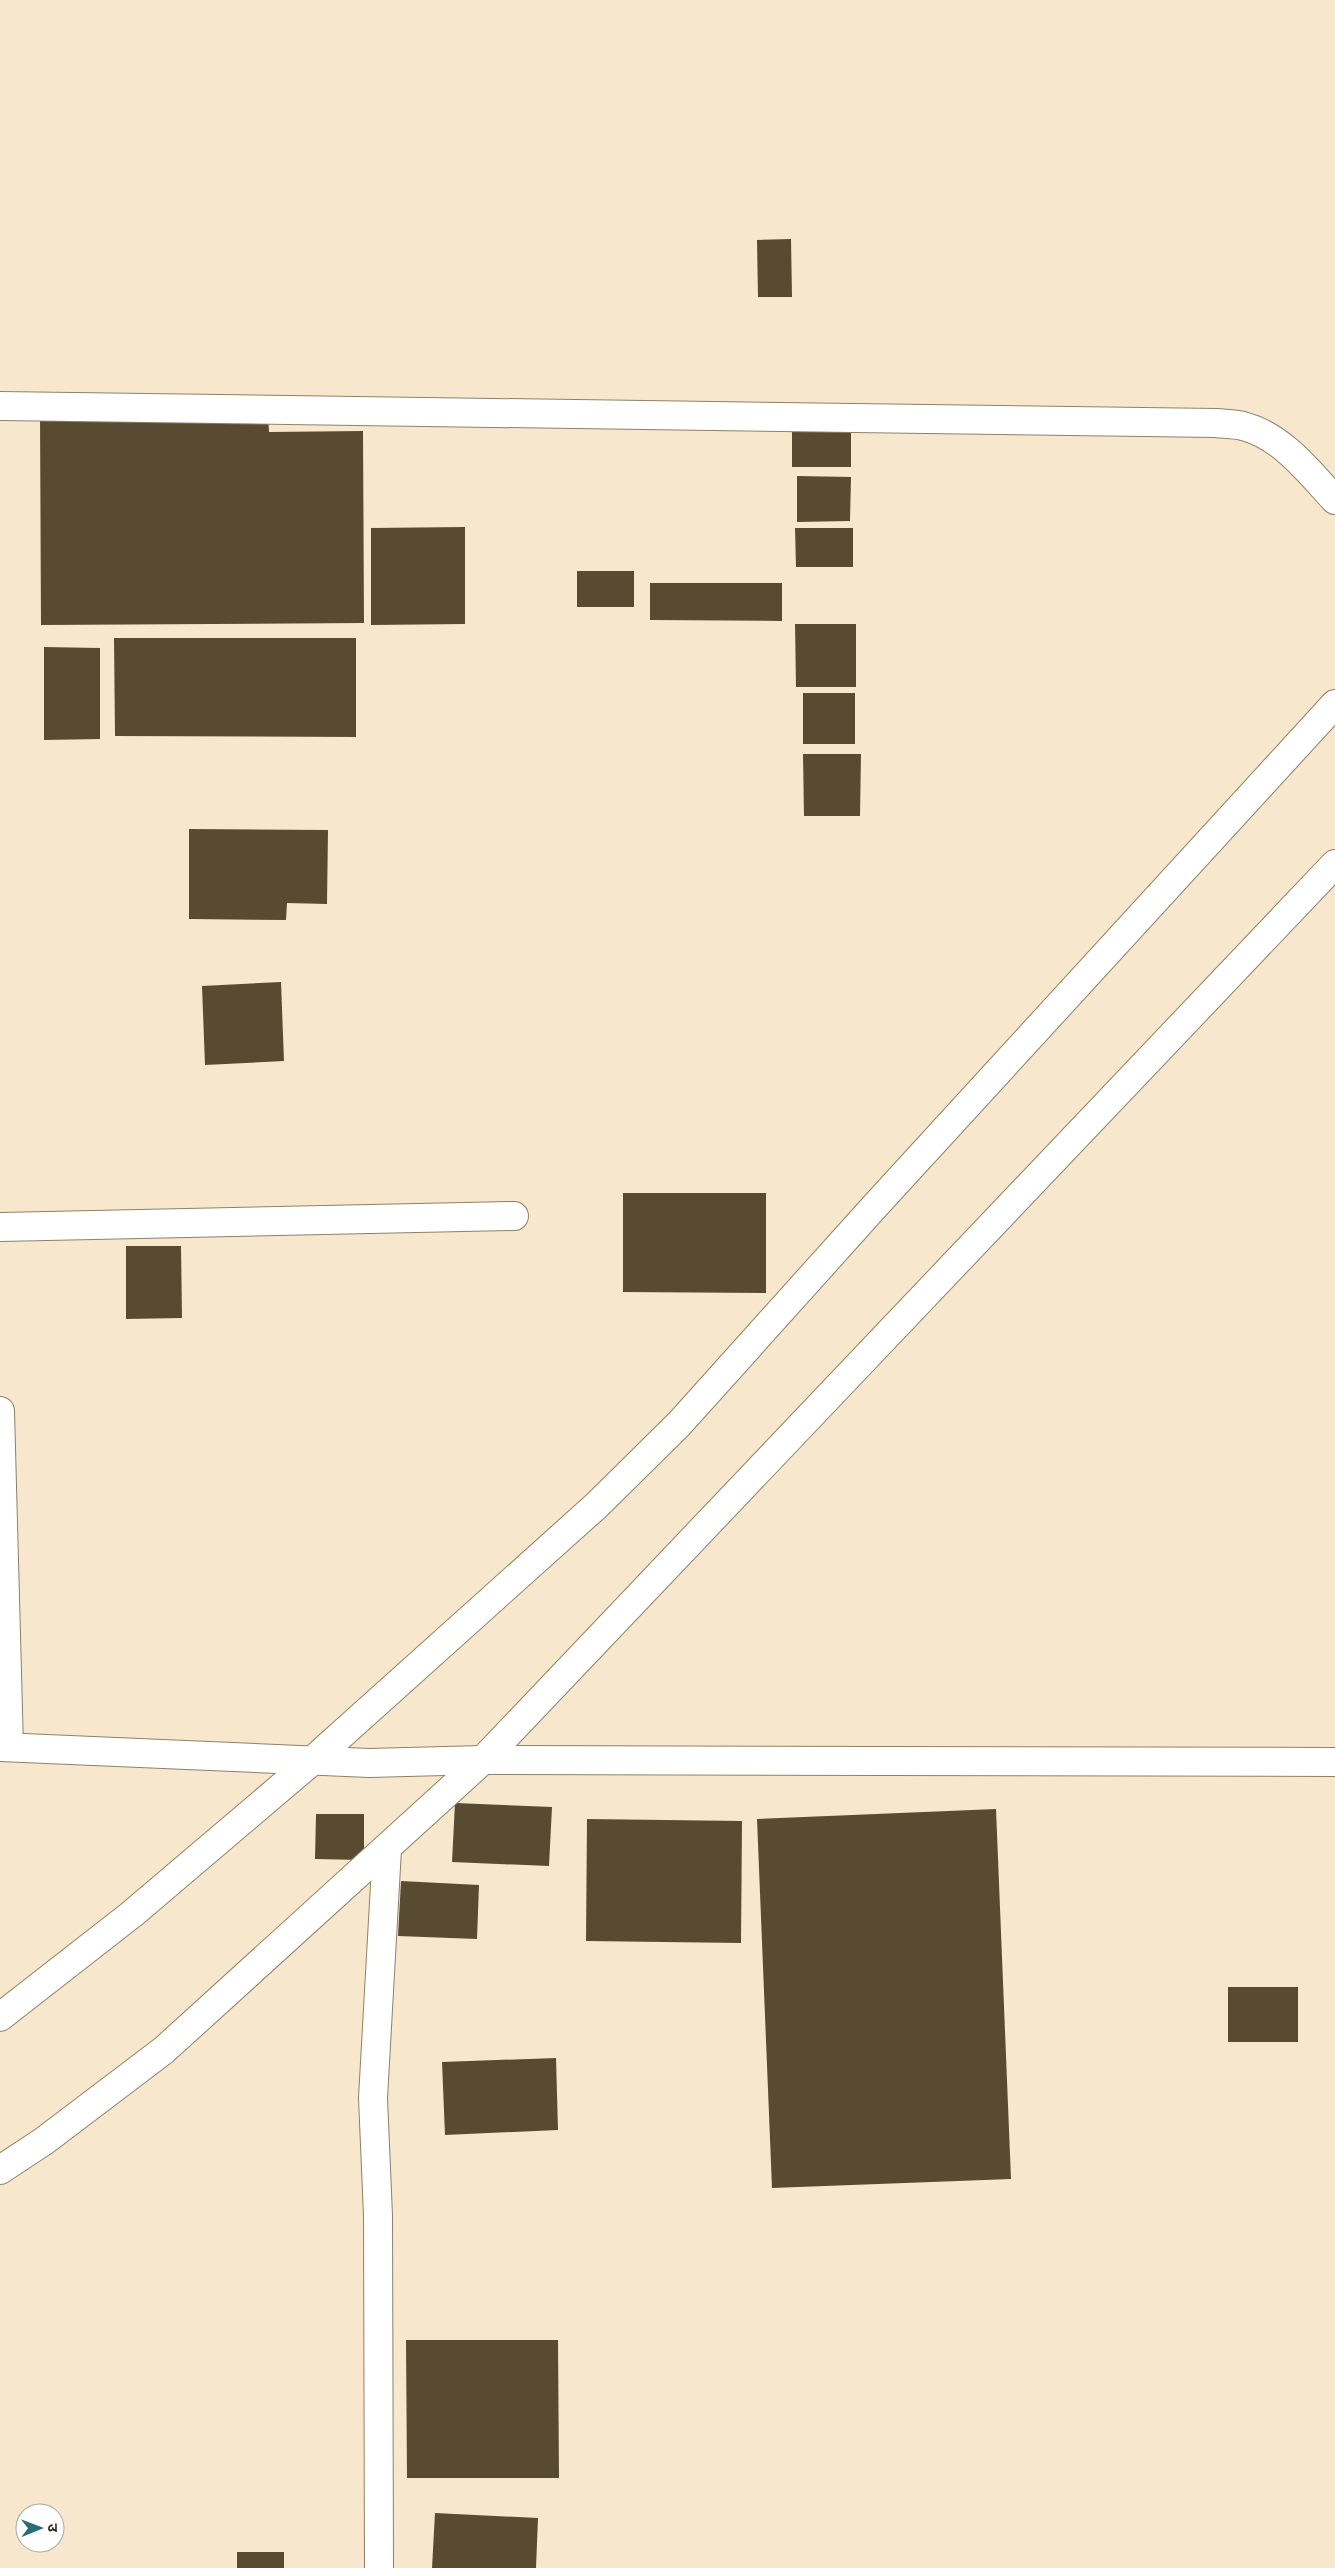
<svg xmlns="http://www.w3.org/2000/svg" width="1335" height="2568" viewBox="0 0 1335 2568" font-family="Manrope,'Noto Sans Devanagari',sans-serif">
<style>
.building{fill:#594b32}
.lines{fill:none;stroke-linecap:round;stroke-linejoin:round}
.minor-casing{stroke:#8f8068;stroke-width:30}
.minor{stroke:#fff;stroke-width:28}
</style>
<rect width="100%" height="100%" fill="#f7e7cc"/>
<!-- building -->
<g class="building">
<polygon points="791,239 792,297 758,297 757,240"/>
<polygon points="268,413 269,432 363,431 364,623 41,625 40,414"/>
<polygon points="792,420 851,421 851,467 792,467"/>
<polygon points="797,476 851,477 850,521 797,522"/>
<polygon points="465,527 465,624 371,625 371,528"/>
<polygon points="795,528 853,528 853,567 796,567"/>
<rect x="577" y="571" width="57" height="36"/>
<polygon points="650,583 782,583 782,621 650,620"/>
<polygon points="795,624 856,624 856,687 796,687"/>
<polygon points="114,638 356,638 356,737 115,736"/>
<polygon points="44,647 100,648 100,739 44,740"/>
<rect x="803" y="693" width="52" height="51"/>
<polygon points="803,754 861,754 860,816 804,816"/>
<polygon points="189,829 328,830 327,904 287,903 286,920 189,919"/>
<polygon points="281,982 284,1061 205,1065 202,986"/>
<polygon points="623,1193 766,1193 766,1293 623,1292"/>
<polygon points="126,1246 181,1246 182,1318 126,1319"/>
<polygon points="455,1803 552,1807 549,1866 452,1862"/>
<polygon points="996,1809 1011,2179 772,2188 757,1819"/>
<polygon points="316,1814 364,1814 364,1860 315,1859"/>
<polygon points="587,1819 742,1821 741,1943 586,1941"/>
<polygon points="401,1881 479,1885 477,1939 398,1936"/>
<rect x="1228" y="1987" width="70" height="55"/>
<polygon points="556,2058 558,2130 445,2135 442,2062"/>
<polygon points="406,2340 558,2340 559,2478 407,2478"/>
<polygon points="435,2513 538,2518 536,2568 432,2568"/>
<rect x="237" y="2552" width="47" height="16"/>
</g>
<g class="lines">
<!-- minor casing -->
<g class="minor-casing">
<g id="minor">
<path d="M0,406L1216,423C1224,424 1234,424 1243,426C1282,436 1309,472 1335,500"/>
<polyline points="0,1227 514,1216"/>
<polyline points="0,1411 9,1747"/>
<polyline points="0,1747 369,1763 483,1760 1335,1762"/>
<polyline points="0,2017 132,1914 312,1761 597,1505 679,1424 875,1206 1335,704"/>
<polyline points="0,2170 44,2141 164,2050 483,1760 1335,864"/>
<polyline points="379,2568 378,2216 373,2098 387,1849"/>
</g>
</g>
<!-- minor -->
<use href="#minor" class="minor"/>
</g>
<!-- north arrow -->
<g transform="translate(40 2528) rotate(89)"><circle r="24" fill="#ffffff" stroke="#aaa8a4"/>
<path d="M0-4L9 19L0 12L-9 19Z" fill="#256f75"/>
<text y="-8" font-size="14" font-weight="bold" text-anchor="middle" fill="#2b251b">उ</text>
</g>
</svg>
